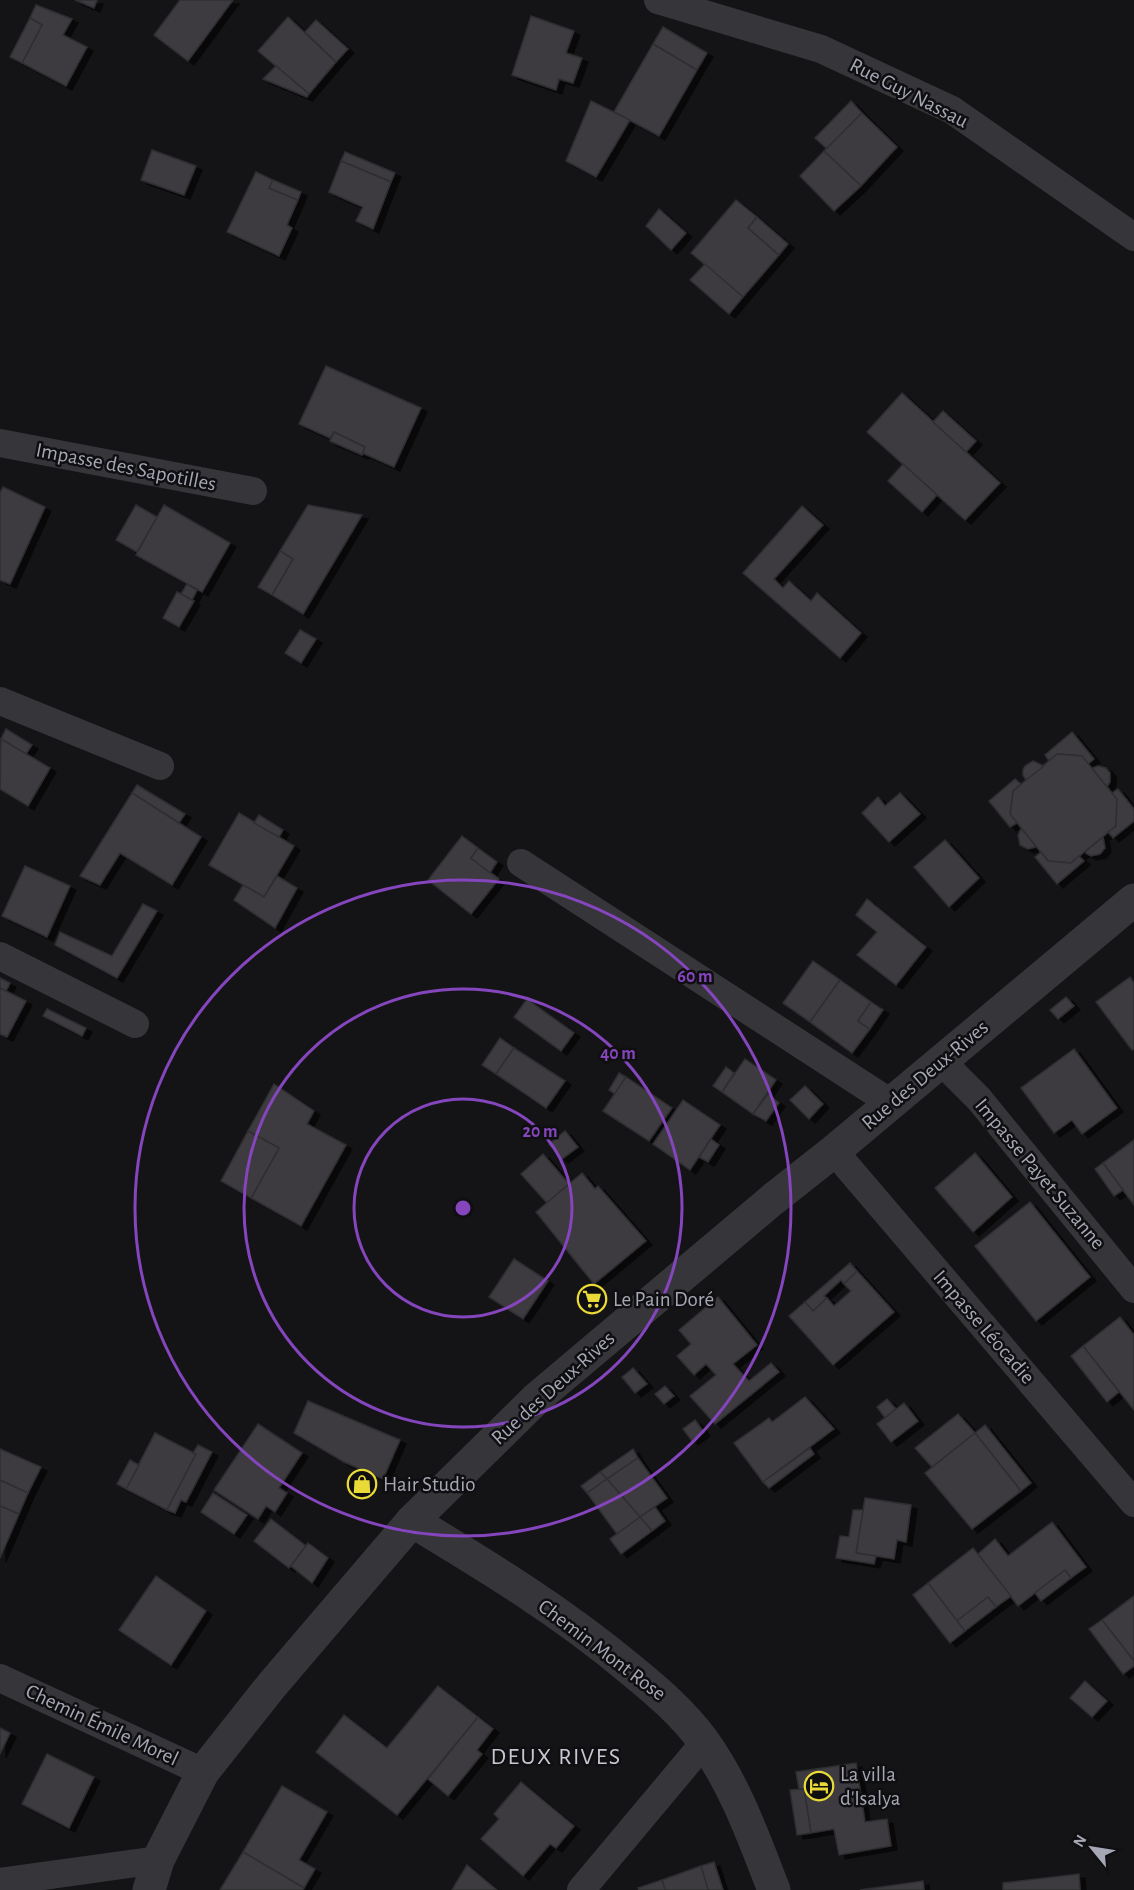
<svg xmlns="http://www.w3.org/2000/svg" width="1134" height="1890" viewBox="0 0 1134 1890" font-family="'Alegreya Sans',sans-serif">
<style>
.building{fill:#3c3b40;stroke:#2f2e32;stroke-width:1.5;filter:url(#shadow)}
.lines{fill:none;stroke-linecap:round;stroke-linejoin:round}
.minor{stroke:#36353a;stroke-width:28}
.tertiary{stroke:#36353a;stroke-width:33}
.ring{fill:none;stroke:#8445bd;stroke-width:3}
.labels{text-anchor:middle;dominant-baseline:central;stroke-width:5;stroke-linejoin:round;paint-order:stroke}
.street-label{font-size:21px;fill:#a6a7b5;stroke:#0f0f11}
.poi-label{font-size:21px;fill:#a6a7b5;stroke:#0f0f11;text-anchor:start}
.quarter-label{font-size:24px;letter-spacing:1.5px;fill:#c7c7d2;stroke:#0f0f11}
.centre{fill:#8445bd;stroke:#0f0f11;stroke-width:3}
.ring-label{font-size:18px;text-anchor:middle;font-weight:bold;fill:#8445bd;stroke:#0f0f11;stroke-width:5;stroke-linejoin:round;paint-order:stroke}
</style>
<defs>
<filter id="shadow"><feDropShadow dx="6" dy="4" stdDeviation="0" flood-color="#0009"/></filter>
</defs>
<rect width="100%" height="100%" fill="#141416"/>
<!-- building -->
<g class="building">
<polygon points="75,0 97,0 94,8"/>
<polygon points="180,0 233,0 188,61 154,35"/>
<polygon points="36,5 72,19 63,35 87,47 66,86 22,63 42,25 30,18"/>
<polygon points="531,16 574,31 566,53 582,58 573,83 559,79 556,90 512,75"/>
<polygon points="288,17 336,62 309,94 258,51"/>
<polygon points="30,18 42,25 22,63 10,57"/>
<polygon points="316,20 348,49 336,62 305,32"/>
<polygon points="663,27 707,53 697,70 653,44"/>
<polygon points="653,44 697,70 659,136 614,112"/>
<polygon points="276,66 309,94 307,97 263,79"/>
<polygon points="591,101 630,120 596,177 566,161"/>
<polygon points="851,101 862,113 827,149 815,138"/>
<polygon points="862,113 897,147 861,186 824,151"/>
<polygon points="152,150 196,166 184,195 141,180"/>
<polygon points="824,151 861,186 834,211 800,176"/>
<polygon points="345,152 395,173 391,182 341,161"/>
<polygon points="341,161 391,182 373,229 356,221 363,207 329,192"/>
<polygon points="256,172 273,180 269,188 298,200 287,225 292,228 279,256 227,232"/>
<polygon points="273,180 301,192 298,200 269,188"/>
<polygon points="736,200 757,217 748,228 779,255 743,297 691,253"/>
<polygon points="659,209 686,233 671,250 646,226"/>
<polygon points="757,217 788,244 779,255 748,228"/>
<polygon points="705,264 743,297 729,314 690,280"/>
<polygon points="326,366 421,408 394,467 362,453 365,447 334,432 330,438 299,424"/>
<polygon points="902,393 1000,483 965,520 867,432"/>
<polygon points="943,411 976,441 966,452 933,422"/>
<polygon points="334,432 365,447 362,455 330,441"/>
<polygon points="903,464 937,495 922,512 888,481"/>
<polygon points="3,487 45,507 10,584 0,580 0,493"/>
<polygon points="136,505 157,517 137,552 116,540"/>
<polygon points="164,505 230,543 202,592 136,555"/>
<polygon points="308,505 362,515 303,614 272,595 293,559 280,551"/>
<polygon points="802,506 823,525 774,579 783,588 789,581 811,601 817,593 861,633 840,658 743,573"/>
<polygon points="280,551 293,559 272,595 258,587"/>
<polygon points="187,584 197,590 192,600 181,594"/>
<polygon points="177,592 194,601 179,627 163,618"/>
<polygon points="300,630 316,639 301,663 285,653"/>
<polygon points="6,729 32,745 26,754 1,739"/>
<polygon points="1072,732 1094,759 1088,764 1082,756 1057,754 1049,761 1045,755"/>
<polygon points="1,739 50,768 28,806 0,789"/>
<polygon points="1057,754 1082,756 1117,799 1116,826 1071,863 1048,861 1010,814 1013,791"/>
<polygon points="1033,761 1044,766 1026,780 1023,775 1023,770 1025,766"/>
<polygon points="1098,766 1106,768 1110,773 1110,782 1107,787 1092,768"/>
<polygon points="1015,779 1021,784 1013,791 1010,814 1017,823 1010,827 989,801"/>
<polygon points="137,785 185,814 179,823 132,793"/>
<polygon points="1118,789 1134,809 1134,821 1113,838 1108,832 1116,826 1117,799 1112,793"/>
<polygon points="132,793 201,837 172,885 120,853 100,885 80,876"/>
<polygon points="900,793 920,814 889,842 862,813 878,797 885,806"/>
<polygon points="239,813 294,846 264,897 209,865"/>
<polygon points="259,815 283,830 279,837 254,823"/>
<polygon points="1021,829 1027,835 1036,847 1028,849 1020,845 1018,835"/>
<polygon points="462,836 478,848 471,858 499,879 471,914 428,880"/>
<polygon points="1103,837 1105,848 1100,854 1091,856 1087,854 1085,852"/>
<polygon points="945,840 979,878 949,907 914,867"/>
<polygon points="478,848 497,862 490,873 471,858"/>
<polygon points="1041,852 1048,861 1071,863 1079,856 1084,861 1057,884 1035,857"/>
<polygon points="25,866 70,886 47,937 2,916"/>
<polygon points="277,876 297,888 275,928 234,900 243,885 264,897"/>
<polygon points="867,899 926,947 896,985 857,955 877,932 856,915"/>
<polygon points="143,904 157,911 117,978 55,945 60,932 112,956"/>
<polygon points="813,961 840,980 810,1022 783,1003"/>
<polygon points="1130,977 1134,983 1134,1049 1132,1050 1096,1002"/>
<polygon points="0,978 10,983 6,991 0,988"/>
<polygon points="840,980 871,1002 858,1021 870,1029 852,1053 810,1022"/>
<polygon points="0,988 26,1001 7,1037 0,1034"/>
<polygon points="1066,997 1074,1006 1058,1019 1050,1010"/>
<polygon points="527,999 574,1033 561,1051 514,1017"/>
<polygon points="871,1002 883,1010 870,1029 858,1021"/>
<polygon points="47,1009 86,1028 82,1036 43,1016"/>
<polygon points="500,1038 514,1048 496,1074 482,1065"/>
<polygon points="514,1048 565,1081 546,1108 496,1074"/>
<polygon points="1074,1049 1117,1108 1082,1134 1072,1120 1054,1133 1021,1088"/>
<polygon points="745,1059 776,1080 753,1114 722,1092"/>
<polygon points="726,1067 734,1073 722,1092 713,1086"/>
<polygon points="619,1073 626,1077 615,1094 609,1090"/>
<polygon points="626,1077 672,1108 649,1141 603,1111"/>
<polygon points="274,1084 314,1111 307,1124 346,1145 301,1226 251,1198 279,1148 248,1131"/>
<polygon points="805,1086 823,1104 809,1119 790,1100"/>
<polygon points="768,1094 779,1103 766,1121 753,1114"/>
<polygon points="683,1100 720,1125 690,1170 653,1144"/>
<polygon points="248,1131 279,1148 251,1198 221,1181"/>
<polygon points="565,1131 578,1147 562,1159 549,1144"/>
<polygon points="711,1139 719,1145 708,1162 699,1157"/>
<polygon points="1134,1140 1134,1205 1103,1163"/>
<polygon points="975,1153 1012,1197 973,1232 935,1188"/>
<polygon points="543,1154 569,1184 547,1203 521,1174"/>
<polygon points="1103,1163 1123,1190 1114,1196 1095,1169"/>
<polygon points="582,1173 595,1189 598,1186 646,1241 594,1284 536,1212"/>
<polygon points="1030,1202 1090,1277 1036,1321 975,1246"/>
<polygon points="514,1259 548,1281 523,1319 489,1297"/>
<polygon points="850,1263 857,1271 844,1284 841,1280 824,1296 827,1298 813,1311 805,1302"/>
<polygon points="857,1271 894,1312 833,1365 789,1316 805,1302 813,1311 827,1298 834,1306 851,1291 844,1284"/>
<polygon points="718,1297 757,1345 733,1364 749,1381 771,1363 779,1372 715,1424 690,1396 716,1375 706,1364 694,1375 677,1356 691,1344 679,1330"/>
<polygon points="1120,1317 1134,1335 1134,1410 1083,1346"/>
<polygon points="1083,1346 1119,1392 1107,1402 1071,1356"/>
<polygon points="633,1368 647,1384 635,1393 622,1377"/>
<polygon points="665,1386 674,1396 664,1404 655,1394"/>
<polygon points="805,1397 834,1429 763,1482 734,1443 769,1418 772,1422"/>
<polygon points="887,1399 896,1409 885,1418 877,1407"/>
<polygon points="308,1401 400,1440 383,1479 344,1462 294,1433"/>
<polygon points="904,1403 918,1421 891,1442 877,1424"/>
<polygon points="958,1414 975,1433 932,1467 915,1448"/>
<polygon points="695,1420 704,1432 692,1441 683,1429"/>
<polygon points="258,1424 302,1453 279,1488 287,1493 275,1512 266,1506 258,1519 214,1490"/>
<polygon points="985,1425 1031,1483 1021,1491 975,1433"/>
<polygon points="155,1433 196,1454 167,1510 126,1489"/>
<polygon points="975,1433 1021,1491 972,1529 925,1473"/>
<polygon points="198,1445 212,1452 186,1502 181,1500 175,1513 167,1510 196,1454 193,1453"/>
<polygon points="810,1448 814,1454 769,1488 763,1482"/>
<polygon points="0,1449 41,1467 28,1493 0,1480"/>
<polygon points="633,1449 638,1458 607,1479 600,1472"/>
<polygon points="638,1458 667,1498 640,1517 607,1479"/>
<polygon points="130,1460 139,1465 126,1489 117,1484"/>
<polygon points="600,1472 607,1479 587,1493 581,1486"/>
<polygon points="607,1479 640,1517 617,1534 587,1493"/>
<polygon points="0,1480 28,1493 19,1514 0,1506"/>
<polygon points="213,1493 247,1515 234,1534 201,1512"/>
<polygon points="865,1498 911,1505 906,1542 897,1540 894,1559 856,1553"/>
<polygon points="0,1506 19,1514 0,1558"/>
<polygon points="655,1507 665,1521 652,1531 640,1517"/>
<polygon points="853,1510 863,1510 856,1553 876,1556 874,1564 836,1558 840,1536 849,1537"/>
<polygon points="640,1517 652,1531 621,1554 610,1539"/>
<polygon points="271,1519 306,1546 289,1568 254,1541"/>
<polygon points="1052,1522 1086,1567 1071,1578 1065,1570 1018,1606 978,1554 995,1539 1008,1556"/>
<polygon points="308,1543 328,1558 312,1583 291,1566"/>
<polygon points="973,1548 1011,1596 996,1607 988,1597 957,1621 928,1583"/>
<polygon points="1065,1570 1071,1578 1041,1601 1035,1593"/>
<polygon points="156,1576 206,1611 171,1665 119,1630"/>
<polygon points="928,1583 965,1631 950,1643 913,1595"/>
<polygon points="1134,1596 1134,1661 1102,1620"/>
<polygon points="988,1597 996,1607 965,1631 957,1621"/>
<polygon points="1102,1620 1134,1661 1134,1666 1123,1674 1089,1629"/>
<polygon points="1085,1681 1107,1701 1092,1717 1070,1698"/>
<polygon points="438,1686 478,1717 397,1815 316,1752 344,1715 387,1748"/>
<polygon points="478,1717 493,1729 477,1750 482,1754 448,1796 428,1779"/>
<polygon points="0,1728 10,1733 0,1754"/>
<polygon points="47,1754 94,1777 69,1828 22,1804"/>
<polygon points="856,1763 865,1822 887,1819 891,1846 839,1855 834,1829 811,1833 804,1789 799,1789 796,1772"/>
<polygon points="521,1782 574,1826 556,1848 550,1844 523,1876 481,1839 499,1819 494,1814"/>
<polygon points="282,1786 327,1812 299,1860 315,1869 304,1888 243,1852"/>
<polygon points="804,1789 811,1833 797,1835 790,1790"/>
<polygon points="243,1852 304,1888 302,1890 220,1890"/>
<polygon points="714,1862 723,1890 708,1890 701,1866"/>
<polygon points="467,1865 497,1890 452,1890"/>
<polygon points="701,1866 708,1890 665,1890 662,1880"/>
<polygon points="1079,1874 1080,1890 1003,1890 1003,1883"/>
<polygon points="662,1880 665,1890 639,1890 638,1888"/>
<polygon points="923,1881 924,1890 860,1890"/>
</g>
<g class="lines">
<!-- minor -->
<g class="minor">
<polyline points="658,0 821,49 952,110 1134,237"/>
<polyline points="0,443 253,491"/>
<polyline points="0,701 160,766"/>
<polyline points="521,863 891,1103"/>
<polyline points="0,956 135,1024"/>
<polyline points="942,1062 979,1099 1134,1289"/>
<polyline points="834,1151 1134,1503"/>
<polyline points="0,1678 203,1772"/>
<polyline points="0,1882 158,1860"/>
<polyline points="581,1890 704,1743"/>
</g>
<!-- tertiary -->
<g class="tertiary">
<path d="M412,1521C487,1566 562,1612 630,1669C657,1691 683,1713 704,1742C736,1787 754,1839 774,1890"/>
<polyline points="149,1890 158,1860 203,1772 272,1685 412,1521 537,1398 772,1200 834,1151 1134,900"/>
</g>
</g>
<!-- distance rings -->
<g class="ring">
<circle cx="463" cy="1208" r="109"/>
<circle cx="463" cy="1208" r="219"/>
<circle cx="463" cy="1208" r="328"/>
</g>
<!-- icons -->
<defs>
<g id="supermarket-ring" transform="scale(1.5)"><circle r="9.5" fill="#0f0f11" stroke="#eada37" stroke-width="1.5"/><path d="M-6-5.5h2.5l.6 2H6L4.5 2H-2.5L-4.4-4H-6ZM-1.5 3.2a1.3 1.3 0 1 0 .1 0ZM3 3.2a1.3 1.3 0 1 0 .1 0Z" fill="#eada37"/></g>
<g id="shop-ring" transform="scale(1.5)"><circle r="9.5" fill="#0f0f11" stroke="#eada37" stroke-width="1.5"/><path d="M-5-2.5h2.3a2.7 3.5 0 0 1 5.4 0H5L5.5 6h-11ZM-1.5-2.5h3a1.5 2.3 0 0 0-3 0Z" fill="#eada37"/></g>
<g id="hotel-ring" transform="scale(1.5)"><circle r="9.5" fill="#0f0f11" stroke="#eada37" stroke-width="1.5"/><path d="M-6-4.5h1.5V1H6V5H4.5V3h-9V5H-6ZM-4 0a1.8 1.8 0 1 1 3.6 0ZM.5 0V-2.5h3Q6-2.5 6 0Z" fill="#eada37"/></g>
</defs>
<g fill-rule="evenodd">
<use href="#supermarket-ring" x="592" y="1299"/>
<use href="#shop-ring" x="362" y="1484"/>
<use href="#hotel-ring" x="819" y="1786"/>
</g>
<g class="labels">
<!-- street labels -->
<g class="street-label">
<text transform="translate(909 93) rotate(27)">Rue Guy Nassau</text>
<text transform="translate(126 467) rotate(11)">Impasse des Sapotilles</text>
<text transform="translate(925 1075) rotate(-40)">Rue des Deux-Rives</text>
<text transform="translate(1040 1174) rotate(50)">Impasse Payet Suzanne</text>
<text transform="translate(984 1327) rotate(49)">Impasse Léocadie</text>
<text transform="translate(553 1388) rotate(-42)">Rue des Deux-Rives</text>
<text transform="translate(602 1650) rotate(37)">Chemin Mont Rose</text>
<text transform="translate(102 1725) rotate(25)">Chemin Émile Morel</text>
</g>
<!-- poi labels -->
<g class="poi-label">
<text x="613" y="1299">Le Pain Doré</text>
<text x="383" y="1484">Hair Studio</text>
<text x="840" y="1774">La villa<tspan x="840" dy="24">d'Isalya</tspan></text>
</g>
<!-- quarter labels -->
<g class="quarter-label">
<text x="556" y="1757">DEUX RIVES</text>
</g>
</g>
<circle cx="463" cy="1208" r="9" class="centre"/>
<g class="ring-label">
<text x="695" y="982">60 m</text>
<text x="618" y="1059">40 m</text>
<text x="540" y="1137">20 m</text>
</g>
<!-- north arrow -->
<g transform="translate(1092 1848) rotate(300)" stroke="#0f0f11" stroke-width="4.5" paint-order="stroke">
<path d="M0-4.5L10 22L0 15L-10 22Z" fill="#a6a7b5"/>
<text y="-9" font-size="16" font-weight="bold" text-anchor="middle" fill="#a6a7b5">N</text>
</g>
</svg>
